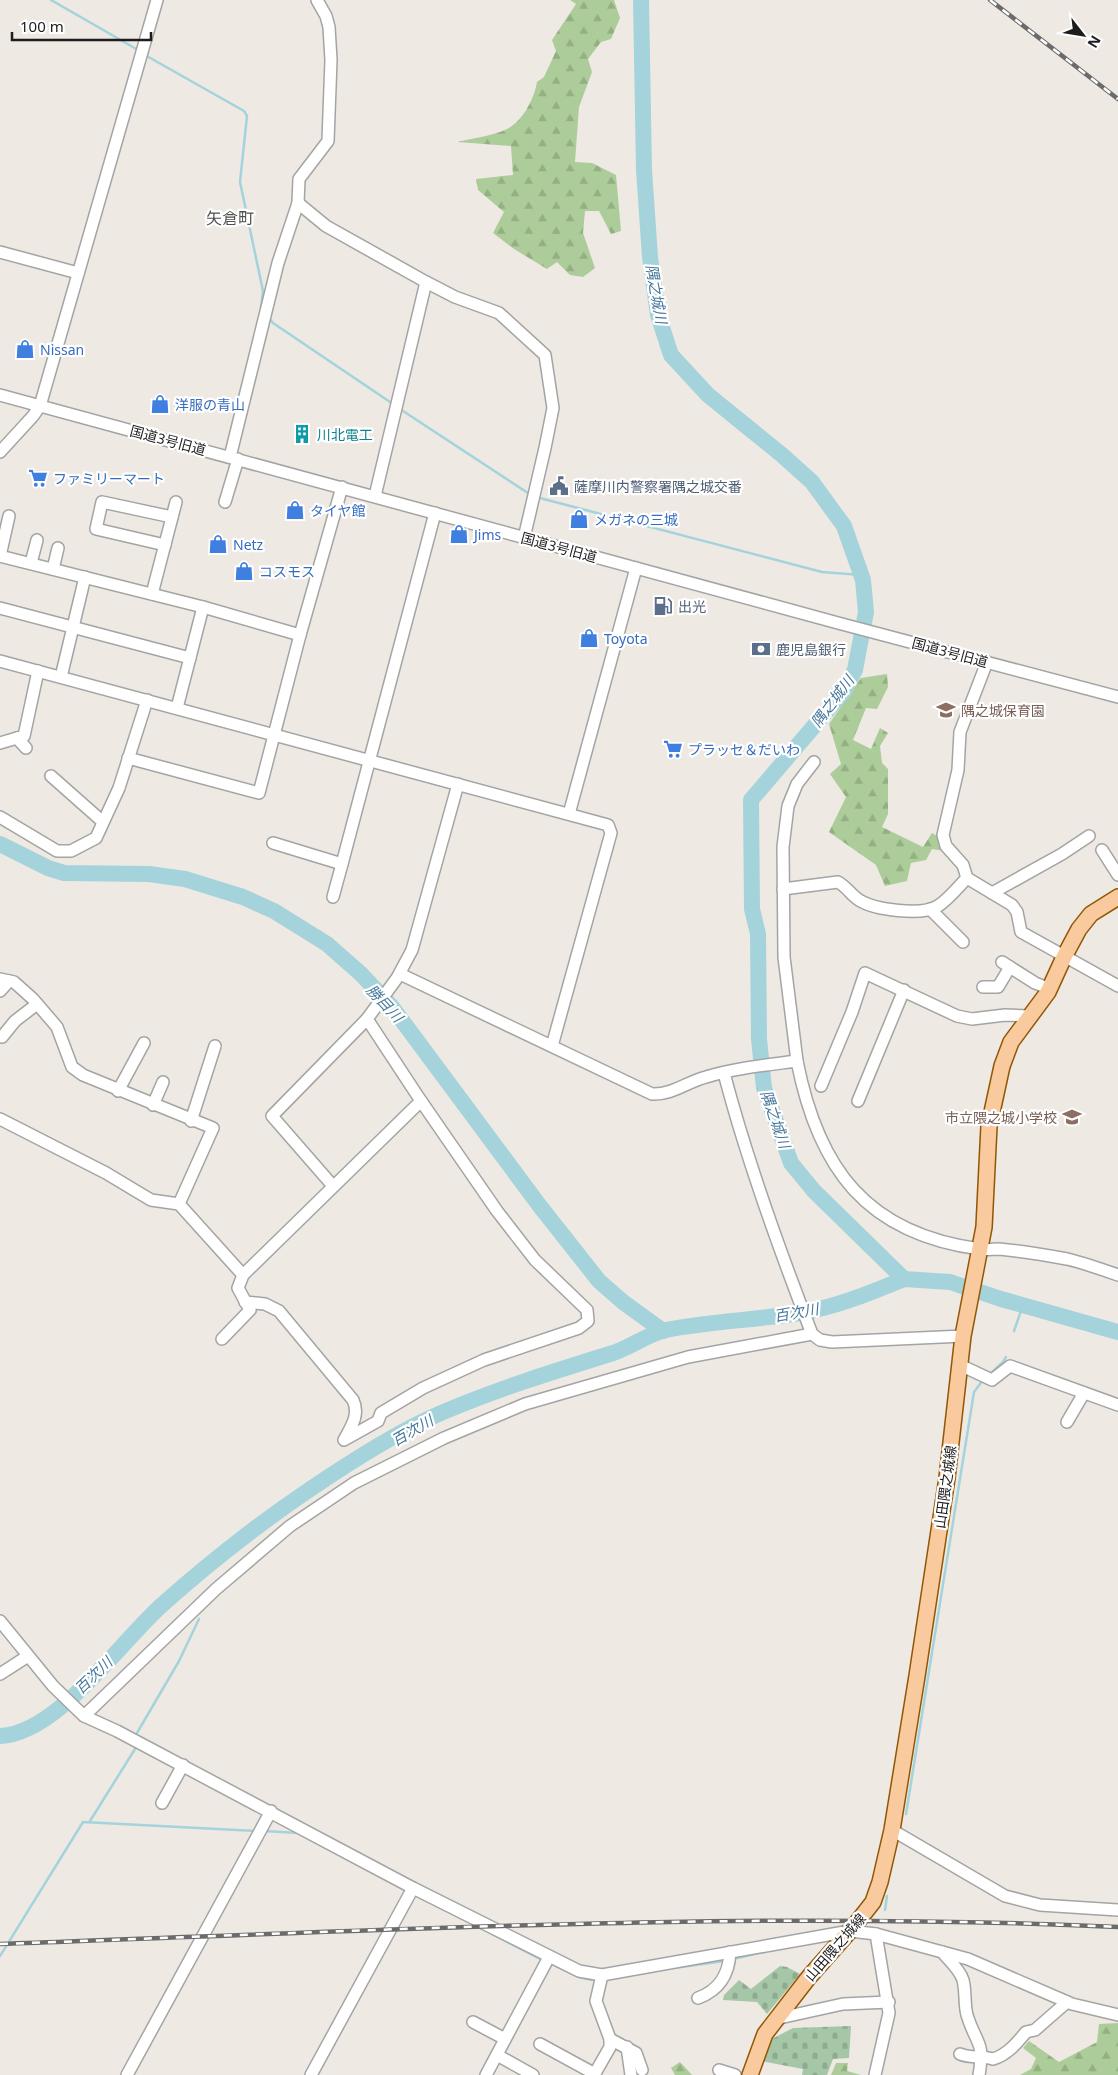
<svg xmlns="http://www.w3.org/2000/svg" width="1118" height="2075" viewBox="0 0 1118 2075" font-family="'Noto Sans','Noto Sans JP',sans-serif">
<style>
.forest{fill:url(#forest-firs)}
.cemetery{fill:url(#cemetery-stones)}
.lines{fill:none;stroke-linecap:round;stroke-linejoin:round}
.stream{stroke:#a5d3db;stroke-width:2.5}
.river{stroke:#a5d3db;stroke-width:16}
.minor-casing{stroke:#a4a4a4;stroke-width:14}
.major-casing{stroke:#915705;stroke-width:18}
.minor{stroke:#fff;stroke-width:11}
.major{stroke:#f9ca9d;stroke-width:15}
.rail-casing{stroke:#6b6b6b;stroke-width:4.5}
.rail{stroke:#fff;stroke-width:2.5;stroke-dasharray:8;stroke-linecap:butt}
.labels{text-anchor:middle;dominant-baseline:central;stroke-width:4.5;stroke-linejoin:round;paint-order:stroke}
.shop-label{font-size:14px;fill:#366cbe;stroke:#fff;text-anchor:start}
.culture-label{font-size:14px;fill:#0d838f;stroke:#fff;text-anchor:start}
.street-label{font-size:14px;fill:#1d1d1d;stroke:#fff}
.service-label{font-size:14px;fill:#4e5e75;stroke:#fff;text-anchor:start}
.education-label{font-size:14px;fill:#785e54;stroke:#fff;text-anchor:start}
.water-label{font-size:15px;font-style:italic;fill:#47789a;stroke:#fff}
.quarter-label{font-size:16px;fill:#505050;stroke:#fff}
</style>
<defs>
<pattern id="forest-firs" width="22" height="20" patternUnits="userSpaceOnUse" patternTransform="scale(1.25)"><rect width="22" height="20" fill="#accc99"/><path d="M5 1l3.5 6h-7zM16 11l3.5 6h-7z" fill="#94af83"/></pattern>
<pattern id="cemetery-stones" width="16" height="16" patternUnits="userSpaceOnUse" patternTransform="scale(1.25)"><rect width="16" height="16" fill="#a5c6a7"/><path d="M2 7V4a2 2 0 0 1 4 0v3zM10 15v-3a2 2 0 0 1 4 0v3z" fill="#8eaa8f"/></pattern>
</defs>
<rect width="100%" height="100%" fill="#eee9e3"/>
<!-- forest -->
<g class="forest">
<path d="M570,0H614L620,18L611,39L601,42L588,59L592,72L579,107L575,162L592,163L616,175L621,231L611,234L599,211H585L583,233L595,268L583,277L570,275L557,262L547,269L514,249L493,233L504,212L478,190L476,179L513,175L511,146L458,142C473,138 492,136 507,129C523,121 534,99 537,82L544,77L556,51L552,40L576,4Z"/>
<polygon points="887,674 888,687 877,709 866,708 853,740 871,749 880,728 888,733 880,746 882,763 888,769 888,814 882,827 923,847 932,833 939,837 945,851 932,849 926,860 911,863 907,881 885,886 876,865 829,832 846,797 830,774 841,764 829,724 861,678"/>
<polygon points="1118,2023 1118,2075 1020,2075 1031,2069 1036,2058 1023,2048 1029,2041 1059,2062 1097,2042 1099,2024"/>
<polygon points="680,2062 692,2075 675,2075 671,2068"/>
<polygon points="836,2063 848,2063 847,2071 861,2075 831,2075"/>
</g>
<!-- cemetery -->
<g class="cemetery">
<polygon points="780,1966 787,1967 800,1974 767,2014 757,2002 723,2000 724,1995 739,1980 751,1989"/>
<polygon points="851,2026 849,2058 833,2059 827,2075 802,2075 803,2069 761,2061 768,2041 793,2028"/>
</g>
<g class="lines">
<!-- stream -->
<g class="stream">
<polyline points="51,0 138,50"/>
<polyline points="145,55 244,111 247,116 240,182 263,291 261,308"/>
<polyline points="269,318 273,323 393,404"/>
<polyline points="400,409 531,495"/>
<polyline points="536,497 822,572 861,575"/>
<polyline points="1014,1331 1023,1305"/>
<polyline points="989,1375 1003,1362 1006,1357"/>
<polyline points="137,1733 179,1661 199,1619"/>
<polyline points="906,1814 974,1392 983,1380"/>
<polyline points="90,1821 135,1749"/>
<polyline points="264,1831 299,1833"/>
<polyline points="885,1910 887,1896"/>
<polyline points="492,1934 542,1960"/>
<polyline points="0,1956 83,1822 256,1831"/>
<polyline points="733,1959 764,1952"/>
<polyline points="550,1963 572,1974"/>
<polyline points="673,1968 725,1961"/>
<polyline points="579,1977 592,1980"/>
</g>
<!-- river -->
<g class="river">
<polyline points="641,0 644,170 650,257 658,315 671,355 708,395 782,455 812,482 844,526 863,580 866,612 855,670 844,691 751,800 752,909 758,934 759,1039 764,1088 791,1163 814,1191 904,1279 950,1282 1001,1299 1118,1332"/>
<polyline points="0,844 48,868 64,873 149,874 185,879 243,897 274,911 327,944 361,974 392,1007 539,1205 599,1281 623,1302 663,1331"/>
<path d="M0,1736C57,1734 121,1641 163,1604C208,1564 256,1526 306,1492C347,1464 396,1432 441,1413C497,1389 555,1371 613,1353C631,1347 648,1334 666,1330C712,1321 759,1320 805,1312C839,1306 872,1292 904,1279"/>
</g>
<!-- minor casing -->
<g class="minor-casing">
<g id="minor">
<polyline points="298,203 326,226 426,282 455,297 499,313 545,355 553,408 545,448 524,538"/>
<polyline points="0,252 78,273"/>
<polyline points="0,395 838,623 1118,697"/>
<polyline points="0,452 33,416 40,406 157,0"/>
<polyline points="230,457 278,263 298,203 299,179 328,141 331,60 329,27 326,16 317,0"/>
<polyline points="375,496 426,282"/>
<polyline points="225,502 238,459"/>
<polyline points="9,516 0,556 203,607 300,635"/>
<polyline points="165,545 96,529 102,502 172,517"/>
<polyline points="31,563 37,540"/>
<polyline points="53,569 58,548"/>
<polyline points="152,594 176,502"/>
<polyline points="0,608 190,658"/>
<polyline points="0,661 608,825 611,833 552,1046"/>
<polyline points="987,662 960,732 958,770 943,835 946,846 963,865 967,878 1012,905 1017,912 1021,932 1118,986"/>
<polyline points="61,677 85,577"/>
<polyline points="177,708 203,607"/>
<polyline points="17,738 26,748"/>
<polyline points="0,743 24,736 38,671"/>
<polyline points="128,758 259,793 300,635 342,487"/>
<polyline points="51,776 103,822"/>
<polyline points="569,814 636,568"/>
<polyline points="0,817 57,851 71,851 96,838 119,788 147,700"/>
<polyline points="273,843 342,864 435,513"/>
<polyline points="1102,850 1118,875"/>
<path d="M783,889L838,882C847,887 851,895 859,900C875,910 922,916 938,906C949,899 958,887 967,878"/>
<polyline points="992,893 1062,854 1089,836"/>
<polyline points="333,897 342,864"/>
<polyline points="930,909 963,942"/>
<polyline points="1002,962 1035,983 1050,989"/>
<path d="M400,974L652,1094C672,1095 687,1082 706,1077C735,1068 767,1065 797,1061C818,1168 866,1234 980,1249C986,1250 993,1249 999,1249C1021,1251 1045,1255 1067,1259C1084,1263 1101,1269 1118,1275"/>
<polyline points="0,979 14,982 33,999 57,1027 72,1067 83,1075 213,1128 179,1204"/>
<polyline points="983,987 998,987 1010,967"/>
<polyline points="0,991 9,981"/>
<polyline points="2,1037 15,1021 37,1004"/>
<polyline points="797,1061 784,957 783,847 788,806 797,784 814,762"/>
<path d="M724,1073C747,1161 779,1249 812,1334L820,1340L832,1342L963,1336"/>
<polyline points="821,1086 852,1012 865,973 957,1016 972,1019 1005,1015 1029,1016"/>
<polyline points="118,1091 144,1043"/>
<polyline points="858,1101 904,990"/>
<polyline points="153,1105 163,1082"/>
<polyline points="0,1119 106,1173 151,1200 179,1204 243,1275"/>
<polyline points="191,1121 215,1046"/>
<polyline points="333,1186 272,1116 367,1019"/>
<path d="M245,1302L265,1304L279,1311L353,1400C360,1415 351,1427 344,1440L378,1421L381,1413L423,1388L484,1360L579,1328L588,1321L587,1310L535,1260L497,1211L421,1101"/>
<polyline points="222,1339 250,1310 238,1288 243,1275 421,1101 367,1019 397,978 412,950 458,784"/>
<polyline points="960,1365 992,1380 1010,1366 1118,1405"/>
<polyline points="1067,1422 1084,1393"/>
<polyline points="0,1621 53,1686 84,1716 117,1731 413,1888 579,1971 602,1975 850,1931 876,1934 968,1959 1072,2004 1118,2015"/>
<polyline points="0,1674 28,1656"/>
<polyline points="84,1716 216,1589 290,1526 354,1483 444,1438 525,1404 688,1357 812,1334"/>
<polyline points="162,1803 183,1765"/>
<polyline points="892,1830 1005,1896 1040,1905 1118,1910"/>
<path d="M942,1952C949,1960 960,1970 963,1980C966,1991 964,2004 967,2015C976,2045 985,2040 979,2075"/>
<path d="M698,1998C720,1990 729,1974 730,1952"/>
<polyline points="775,2019 843,2004 889,2002"/>
<polyline points="473,2022 505,2039"/>
<polyline points="610,2039 636,2053 642,2070"/>
<polyline points="540,2044 595,2074"/>
<polyline points="627,2047 631,2075"/>
<path d="M960,2054C972,2059 981,2055 993,2059C1007,2055 1017,2043 1026,2032L1035,2030L1067,2002"/>
<polyline points="497,2055 533,2075"/>
<polyline points="719,2070 735,2075"/>
<polyline points="127,2075 271,1811"/>
<polyline points="311,2075 413,1888"/>
<polyline points="486,2075 549,1957"/>
<polyline points="594,2075 610,2047 610,2039 596,2001 602,1975"/>
<polyline points="875,2075 889,2013 876,1934"/>
</g>
</g>
<!-- major casing -->
<g class="major-casing">
<polyline id="major" points="750,2075 765,2034 809,1977 855,1925 873,1902 880,1882 892,1830 917,1676 947,1478 963,1336 984,1227 989,1126 1002,1066 1011,1042 1048,992 1064,957 1079,929 1091,914 1118,897"/>
</g>
<!-- minor -->
<use href="#minor" class="minor"/>
<!-- major -->
<use href="#major" class="major"/>
<!-- rail casing -->
<g class="rail-casing">
<g id="rail">
<polyline points="990,0 1118,99"/>
<path d="M0,1944C372,1931 746,1910 1118,1927"/>
</g>
</g>
<!-- rail -->
<use href="#rail" class="rail"/>
</g>
<!-- icons -->
<defs>
<g id="shop-bare" transform="scale(1.5)"><path d="M-5-2.5h2.3a2.7 3.5 0 0 1 5.4 0H5L5.5 6h-11ZM-1.5-2.5h3a1.5 2.3 0 0 0-3 0Z" fill="#3f7fe0" stroke="#fff" stroke-width="2.5" paint-order="stroke"/></g>
<g id="building-bare" transform="scale(1.5)"><path d="M-4-6H4V6H1V3H-1V6H-4ZM-2.5-4.3h1.7v1.8h-1.7ZM.8-4.3h1.7v1.8H.8ZM-2.5-1h1.7V.8h-1.7ZM.8-1h1.7V.8H.8Z" fill="#0f9aa8" stroke="#fff" stroke-width="2.5" paint-order="stroke"/></g>
<g id="supermarket-bare" transform="scale(1.5)"><path d="M-6-5.5h2.5l.6 2H6L4.5 2H-2.5L-4.4-4H-6ZM-1.5 3.2a1.3 1.3 0 1 0 .1 0ZM3 3.2a1.3 1.3 0 1 0 .1 0Z" fill="#3f7fe0" stroke="#fff" stroke-width="2.5" paint-order="stroke"/></g>
<g id="civic-bare" transform="scale(1.5)"><path d="M-.6-6.5H3V-4.5H.6V-3L4-1V1h2V6H-6V1h2V-1L-.6-3ZM-1.2 2.5V6h2.4V2.5Z" fill="#5c6f8a" stroke="#fff" stroke-width="2.5" paint-order="stroke"/></g>
<g id="fuel-bare" transform="scale(1.5)"><path d="M-5.5-6h7V0h2V4h1.3V-2.5L3-4.5l.8-.8L6-3V5H2.5V1h-1V6h-7ZM-4.2-4.7v3.2H.2V-4.7Z" fill="#5c6f8a" stroke="#fff" stroke-width="2.5" paint-order="stroke"/></g>
<g id="bank-bare" transform="scale(1.5)"><path d="M-6-4H6V4H-6ZM0-2.3a2.3 2.3 0 1 0 0 4.6a2.3 2.3 0 1 0 0-4.6Z" fill="#5c6f8a" stroke="#fff" stroke-width="2.5" paint-order="stroke"/></g>
<g id="school-bare" transform="scale(1.5)"><path d="M0-5L7-2L0 1L-7-2ZM-4 1L0 2.5L4 1V4Q0 6-4 4Z" fill="#8d6e63" stroke="#fff" stroke-width="2.5" paint-order="stroke"/></g>
</defs>
<g fill-rule="evenodd">
<use href="#shop-bare" x="25" y="349"/>
<use href="#shop-bare" x="160" y="404"/>
<use href="#building-bare" x="302" y="434"/>
<use href="#supermarket-bare" x="38" y="478"/>
<use href="#civic-bare" x="559" y="486"/>
<use href="#shop-bare" x="295" y="510"/>
<use href="#shop-bare" x="579" y="519"/>
<use href="#shop-bare" x="459" y="534"/>
<use href="#shop-bare" x="218" y="544"/>
<use href="#shop-bare" x="244" y="571"/>
<use href="#fuel-bare" x="663" y="606"/>
<use href="#shop-bare" x="589" y="638"/>
<use href="#bank-bare" x="761" y="649"/>
<use href="#school-bare" x="946" y="710"/>
<use href="#supermarket-bare" x="673" y="749"/>
<use href="#school-bare" x="1072" y="1117"/>
</g>
<g class="labels">
<!-- shop labels -->
<g class="shop-label">
<text x="40" y="349">Nissan</text>
<text x="175" y="404">洋服の青山</text>
<text x="53" y="478">ファミリーマート</text>
<text x="310" y="510">タイヤ館</text>
<text x="594" y="519">メガネの三城</text>
<text x="474" y="534">Jims</text>
<text x="233" y="544">Netz</text>
<text x="259" y="571">コスモス</text>
<text x="604" y="638">Toyota</text>
<text x="688" y="749">プラッセ＆だいわ</text>
</g>
<!-- culture labels -->
<g class="culture-label">
<text x="317" y="434">川北電工</text>
</g>
<!-- street labels -->
<g class="street-label">
<text transform="translate(168 440) rotate(15)">国道3号旧道</text>
<text transform="translate(559 547) rotate(15)">国道3号旧道</text>
<text transform="translate(950 652) rotate(15)">国道3号旧道</text>
<text transform="translate(945 1487) rotate(-82)">山田隈之城線</text>
<text transform="translate(835 1947) rotate(-49)">山田隈之城線</text>
</g>
<!-- service labels -->
<g class="service-label">
<text x="574" y="486">薩摩川内警察署隅之城交番</text>
<text x="678" y="606">出光</text>
<text x="776" y="649">鹿児島銀行</text>
</g>
<!-- education labels -->
<g class="education-label">
<text x="961" y="710">隅之城保育園</text>
<text x="1057" y="1117" text-anchor="end">市立隈之城小学校</text>
</g>
<!-- water labels -->
<g class="water-label">
<text transform="translate(657 294) rotate(80)">隅之城川</text>
<text transform="translate(832 701) rotate(-53)">隅之城川</text>
<text transform="translate(385 1003) rotate(47)">勝目川</text>
<text transform="translate(776 1119) rotate(71)">隅之城川</text>
<text transform="translate(796 1312) rotate(-10)">百次川</text>
<text transform="translate(412 1430) rotate(-30)">百次川</text>
<text transform="translate(93 1675) rotate(-44)">百次川</text>
</g>
<!-- quarter labels -->
<g class="quarter-label">
<text x="230" y="218">矢倉町</text>
</g>
</g>
<!-- north arrow -->
<g transform="translate(1083 35) rotate(121)" stroke="#ffffff" stroke-width="4" paint-order="stroke">
<path d="M0-4L9 19L0 12L-9 19Z" fill="#1d1d1d"/>
<text y="-8" font-size="14" font-weight="bold" text-anchor="middle" fill="#1d1d1d">N</text>
</g>
<!-- scale -->
<path d="M12 32v8h139v-8" fill="none" stroke="#1d1d1d" stroke-width="2.5"/>
<text x="20" y="32" font-size="15" fill="#1d1d1d" stroke="#ffffff" stroke-width="4" paint-order="stroke">100 m</text>
</svg>
